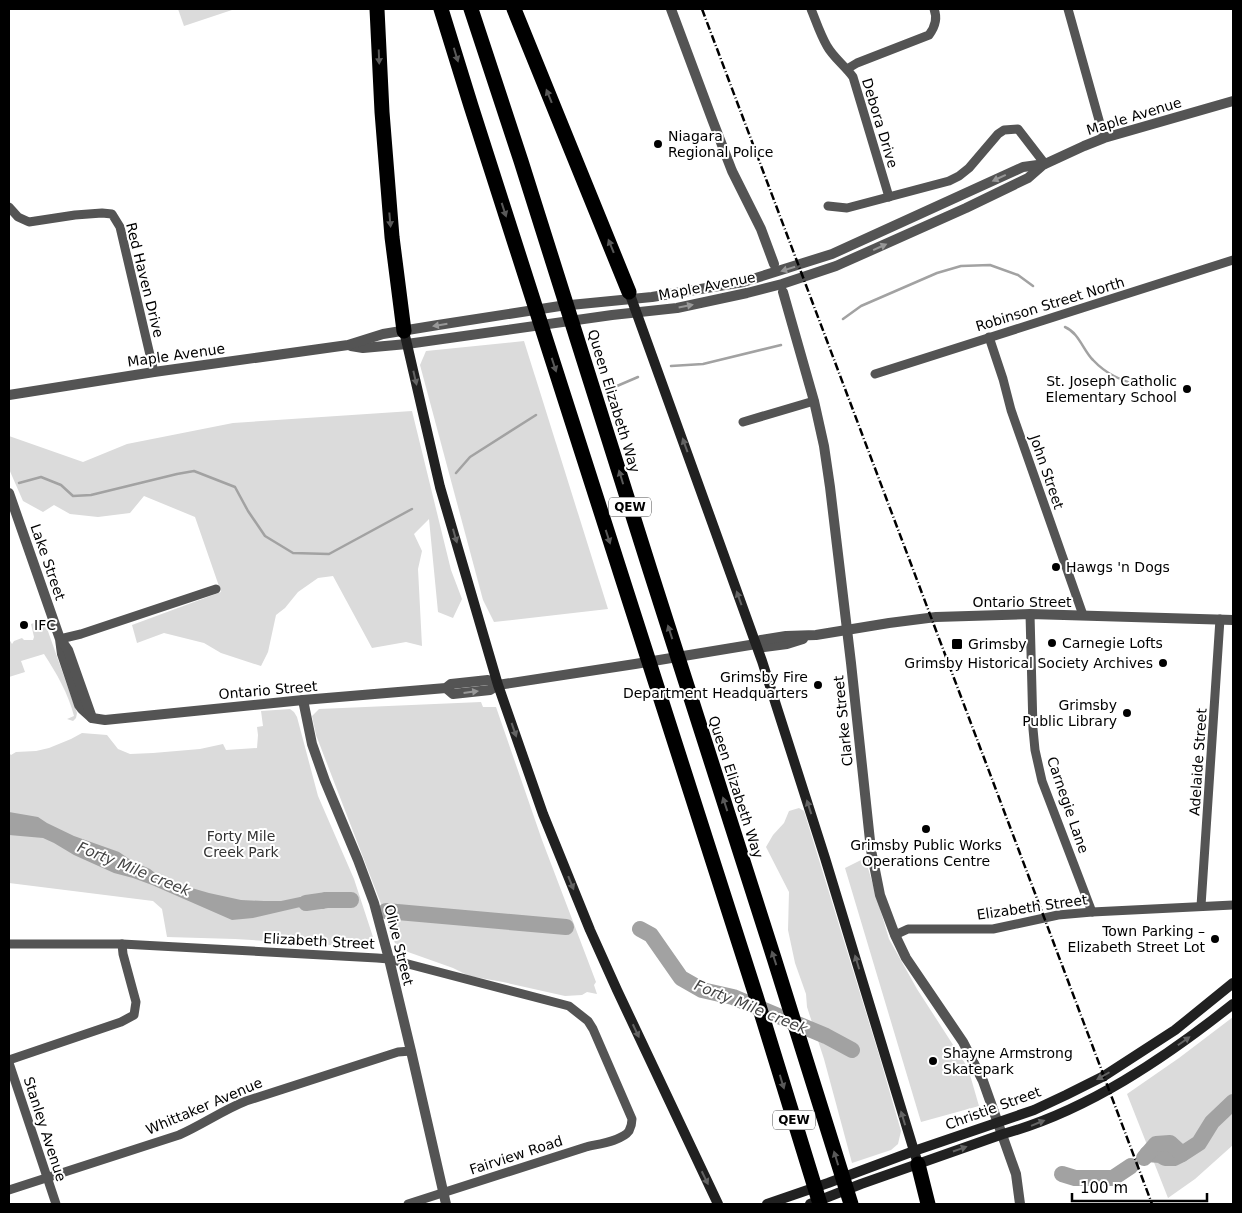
<svg xmlns="http://www.w3.org/2000/svg" width="1242" height="1213" viewBox="0 0 1242 1213" font-family="'DejaVu Sans',sans-serif">
<style>
.green{fill:#dbdbdb}
.water{fill:#a2a2a2}
.lines{fill:none;stroke-linecap:round;stroke-linejoin:round}
.stream{stroke:#a2a2a2;stroke-width:2.5}
.river{stroke:#a2a2a2;stroke-width:16}
.minor{stroke:#545454;stroke-width:9}
.tertiary{stroke:#545454;stroke-width:10}
.secondary{stroke:#212121;stroke-width:10}
.motorway{stroke:#000;stroke-width:15}
.rail{stroke:#000;stroke-width:2.5;stroke-dasharray:8 2.5 1 2.5;stroke-linecap:butt}
.oneway{fill:#595959}
.oneway2{fill:#989898}
.oneway3{fill:#646464}
.poi-dot{fill:#000;stroke:#fff;stroke-width:2}
.labels{text-anchor:middle;dominant-baseline:central;stroke-width:4;stroke-linejoin:round;paint-order:stroke}
.shield{fill:#fff;stroke:#4c4c4c;stroke-width:1}
.shield-label{font-size:12px;font-weight:bold;fill:#000}
.street-label{font-size:14px;fill:#000;stroke:#fff}
.poi-label{font-size:14px;fill:#000;stroke:#fff;text-anchor:start}
.park-label{font-size:14px;fill:#323232;stroke:#fff}
.water-label{font-size:15px;font-style:italic;fill:#434343;stroke:#fff}
</style>
<rect width="100%" height="100%" fill="#fff"/>
<!-- green -->
<g class="green">
<polygon points="178,9 235,9 184,26"/>
<polygon points="524,341 608,609 494,622 483,600 420,365 426,351"/>
<polygon points="412,411 451,570 462,599 453,618 438,612 429,519 414,534 422,551 418,569 422,646 406,642 372,648 333,576 318,578 298,592 285,608 276,615 268,652 261,666 221,653 204,643 164,633 137,643 132,625 221,592 195,517 144,496 130,513 98,517 70,514 54,505 43,512 23,501 9,469 9,436 83,462 127,444 233,423"/>
<path d="M44,620L77,713L76,718L73,721L67,719L74,716C68,693 57,674 44,654L21,661L25,672L9,677V639L12,644L14,641L22,638L24,640H33L34,637L31,624Z"/>
<polygon points="481,702 483,707 496,707 542,840 596,982 594,985 597,994 587,992 582,995 565,996 503,982 469,976 453,968 408,952 399,950 391,936 383,909 316,735 312,716 319,709"/>
<polygon points="290,709 294,712 297,717 318,796 354,879 373,937 371,945 362,947 235,939 167,937 162,909 153,901 9,883 9,753 11,755 16,752 36,751 49,748 71,739 82,733 107,735 118,749 130,754 153,753 200,749 223,744 226,750 257,748 258,735 257,727 263,726 261,711"/>
<polygon points="799,808 804,811 879,1055 901,1131 898,1144 891,1150 852,1163 824,1059 807,1007 806,994 795,963 788,930 789,892 766,847 773,835 784,823 789,811"/>
<polygon points="865,858 889,939 917,989 968,1068 979,1106 921,1122 845,868"/>
<polygon points="1233,1017 1233,1145 1195,1179 1168,1198 1127,1094 1179,1058"/>
</g>
<!-- water -->
<polygon class="water" points="9,812 38,817 47,823 74,836 119,852 132,861 150,869 164,880 209,893 241,900 264,901 281,901 300,897 313,896 325,892 328,907 323,909 309,905 253,918 232,920 152,885 133,878 114,873 74,855 54,843 43,838 9,835"/>
<g class="lines">
<!-- stream -->
<g class="stream">
<polyline points="843,319 861,306 937,273 961,266 990,265 1018,275 1033,286"/>
<path d="M1065,327C1079,333 1083,350 1093,360C1108,376 1122,380 1142,387"/>
<polyline points="671,366 703,364 781,345"/>
<polyline points="610,389 638,377"/>
<polyline points="456,473 470,457 536,415"/>
<polyline points="19,483 41,477 61,485 73,496 91,495 177,474 194,471 235,487 248,511 265,536 293,553 329,554 412,509"/>
</g>
<!-- river -->
<g class="river">
<polyline points="306,903 327,900 351,900"/>
<polyline points="386,911 566,927"/>
<polyline points="640,929 651,935 681,978 702,990 733,997 826,1036 852,1050"/>
<polyline points="1147,1154 1160,1155 1165,1158 1174,1158 1182,1154"/>
<polyline points="1144,1158 1156,1144 1170,1143 1182,1154 1199,1143 1212,1122 1233,1102"/>
<polyline points="1062,1174 1075,1178 1113,1178 1131,1166"/>
</g>
<!-- minor -->
<g class="minor">
<path d="M811,9C816,21 820,34 827,46C833,57 845,66 853,77L889,197"/>
<polyline points="1068,9 1104,138"/>
<path d="M847,69L857,63L929,35C935,27 938,19 934,9"/>
<polyline points="828,206 847,208 949,181 959,176 969,168 998,134 1004,130 1018,129 1045,164"/>
<polyline points="9,207 18,217 29,222 75,215 102,213 112,214 120,227 154,372"/>
<polyline points="989,337 1003,379 1011,410 1083,615"/>
<path d="M875,374C994,335 1114,299 1233,260"/>
<polyline points="743,422 814,401"/>
<polyline points="1030,614 1033,729 1035,750 1042,781 1092,912"/>
<polyline points="60,639 81,634 216,589"/>
<polyline points="1201,906 1220,619"/>
<polyline points="895,935 908,929 993,929 1058,915 1092,912 1233,905"/>
<path d="M9,944H122L377,958L389,959L569,1006L588,1021L593,1029L632,1119C632,1123 631,1127 629,1131C622,1141 598,1144 586,1147L408,1204"/>
<polyline points="9,1060 121,1022 134,1015 136,1002 123,954 122,944"/>
<polyline points="9,1063 56,1204"/>
<path d="M9,1190L179,1135C202,1125 223,1110 246,1101L398,1052L411,1051"/>
</g>
<!-- tertiary -->
<g class="tertiary">
<polyline points="671,9 712,119 732,171 761,229 774,264"/>
<polyline points="783,292 814,401 824,446 830,487 851,663 871,850 880,895 895,935 906,958 963,1042 983,1081 1016,1174 1020,1204"/>
<polyline points="351,346 363,348 407,344 612,315 677,308 747,293 782,284 836,266 966,208 1028,178 1044,164"/>
<polyline points="9,395 154,372 348,345 383,334 438,325 560,306 652,297 743,282 832,254 1023,167 1045,164 1084,146 1104,138 1233,101"/>
<polyline points="9,493 60,639 62,654 79,705 82,709 92,718"/>
<polyline points="61,640 68,650 91,715"/>
<polyline points="756,644 764,647 787,644 803,639"/>
<polyline points="446,688 453,694 490,690 498,685 635,664 756,644 761,640 786,636 816,635 889,623 936,617 1030,614 1233,620"/>
<polyline points="303,700 312,744 325,781 358,860 374,903 389,959 411,1051 446,1204"/>
<polyline points="92,718 105,720 303,700 446,688 451,684 488,680 498,685"/>
</g>
<!-- secondary -->
<g class="secondary">
<polyline points="629,292 762,661 825,858 918,1164"/>
<polyline points="404,331 440,487 498,685 543,814 590,930 617,990 718,1204"/>
<polyline points="767,1204 828,1183 914,1151 1034,1110 1066,1095 1104,1076 1175,1030 1233,983"/>
<path d="M810,1204L861,1184L1003,1134C1087,1111 1165,1058 1233,1004"/>
</g>
<!-- motorway -->
<g class="motorway">
<polyline points="377,9 382,112 392,237 404,331"/>
<polyline points="441,9 471,106 756,996 820,1204"/>
<polyline points="471,9 521,161 650,570 774,958 851,1204"/>
<polyline points="514,9 629,292"/>
<polyline points="918,1164 928,1204"/>
</g>
<!-- rail -->
<polyline class="rail" points="702,9 1152,1204"/>
</g>
<!-- one-way arrows -->
<defs><path id="oneway-solid" d="M-6-.8H1V-3.2L6.5 0L1 3.2V.8H-6Z" transform="scale(1.25)"/></defs>
<g class="oneway">
<use href="#oneway-solid" transform="translate(456 55) rotate(73)"/>
<use href="#oneway-solid" transform="translate(379 57) rotate(88)"/>
<use href="#oneway-solid" transform="translate(549 96) rotate(-112)"/>
<use href="#oneway-solid" transform="translate(504 210) rotate(72)"/>
<use href="#oneway-solid" transform="translate(390 220) rotate(85)"/>
<use href="#oneway-solid" transform="translate(611 246) rotate(-112)"/>
<use href="#oneway-solid" transform="translate(554 365) rotate(72)"/>
<use href="#oneway-solid" transform="translate(621 477) rotate(-107)"/>
<use href="#oneway-solid" transform="translate(608 537) rotate(72)"/>
<use href="#oneway-solid" transform="translate(670 632) rotate(-108)"/>
<use href="#oneway-solid" transform="translate(725 804) rotate(-108)"/>
<use href="#oneway-solid" transform="translate(774 958) rotate(-108)"/>
<use href="#oneway-solid" transform="translate(782 1082) rotate(73)"/>
<use href="#oneway-solid" transform="translate(836 1158) rotate(-107)"/>
</g>
<g class="oneway2">
<use href="#oneway-solid" transform="translate(999 178) rotate(155)"/>
<use href="#oneway-solid" transform="translate(880 247) rotate(-24)"/>
<use href="#oneway-solid" transform="translate(788 269) rotate(163)"/>
<use href="#oneway-solid" transform="translate(686 306) rotate(-11)"/>
<use href="#oneway-solid" transform="translate(440 325) rotate(171)"/>
<use href="#oneway-solid" transform="translate(471 692) rotate(-7)"/>
</g>
<g class="oneway3">
<use href="#oneway-solid" transform="translate(415 378) rotate(77)"/>
<use href="#oneway-solid" transform="translate(685 445) rotate(-110)"/>
<use href="#oneway-solid" transform="translate(455 536) rotate(74)"/>
<use href="#oneway-solid" transform="translate(739 598) rotate(-110)"/>
<use href="#oneway-solid" transform="translate(514 730) rotate(71)"/>
<use href="#oneway-solid" transform="translate(809 807) rotate(-108)"/>
<use href="#oneway-solid" transform="translate(571 883) rotate(68)"/>
<use href="#oneway-solid" transform="translate(857 962) rotate(-107)"/>
<use href="#oneway-solid" transform="translate(636 1031) rotate(65)"/>
<use href="#oneway-solid" transform="translate(1184 1041) rotate(-35)"/>
<use href="#oneway-solid" transform="translate(1103 1076) rotate(150)"/>
<use href="#oneway-solid" transform="translate(903 1118) rotate(-107)"/>
<use href="#oneway-solid" transform="translate(1038 1123) rotate(-22)"/>
<use href="#oneway-solid" transform="translate(960 1149) rotate(-19)"/>
<use href="#oneway-solid" transform="translate(705 1178) rotate(64)"/>
</g>
<!-- markers -->
<g class="poi-dot">
<circle cx="658" cy="144" r="5"/>
<circle cx="1187" cy="389" r="5"/>
<circle cx="1056" cy="567" r="5"/>
<circle cx="24" cy="625" r="5"/>
<circle cx="1052" cy="643" r="5"/>
<rect x="951" y="638" width="12" height="12" rx="2.5"/>
<circle cx="1163" cy="663" r="5"/>
<circle cx="818" cy="685" r="5"/>
<circle cx="1127" cy="713" r="5"/>
<circle cx="926" cy="829" r="5"/>
<circle cx="1215" cy="939" r="5"/>
<circle cx="933" cy="1061" r="5"/>
</g>
<g class="labels">
<!-- shield labels -->
<g class="shield">
<rect x="609" y="497.5" width="42" height="19" rx="4"/>
<rect x="773" y="1110.5" width="42" height="19" rx="4"/>
</g>
<g class="shield-label">
<text x="630" y="507">QEW</text>
<text x="794" y="1120">QEW</text>
</g>
<!-- street labels -->
<g class="street-label">
<text transform="translate(1134 116) rotate(-17)">Maple Avenue</text>
<text transform="translate(880 123) rotate(73)">Debora Drive</text>
<text transform="translate(145 280) rotate(76)">Red Haven Drive</text>
<text transform="translate(707 286) rotate(-11)">Maple Avenue</text>
<text transform="translate(1050 304) rotate(-17)">Robinson Street North</text>
<text transform="translate(176 355) rotate(-8)">Maple Avenue</text>
<text transform="translate(614 401) rotate(73)">Queen Elizabeth Way</text>
<text transform="translate(1047 472) rotate(71)">John Street</text>
<text transform="translate(48 562) rotate(71)">Lake Street</text>
<text x="1022" y="602">Ontario Street</text>
<text transform="translate(268 690) rotate(-5)">Ontario Street</text>
<text transform="translate(843 721) rotate(-96)">Clarke Street</text>
<text transform="translate(1198 762) rotate(-86)">Adelaide Street</text>
<text transform="translate(736 787) rotate(72)">Queen Elizabeth Way</text>
<text transform="translate(1068 805) rotate(71)">Carnegie Lane</text>
<text transform="translate(1032 907) rotate(-8)">Elizabeth Street</text>
<text transform="translate(319 941) rotate(3)">Elizabeth Street</text>
<text transform="translate(399 945) rotate(76)">Olive Street</text>
<text transform="translate(204 1106) rotate(-23)">Whittaker Avenue</text>
<text transform="translate(993 1108) rotate(-20)">Christie Street</text>
<text transform="translate(45 1129) rotate(72)">Stanley Avenue</text>
<text transform="translate(516 1155) rotate(-18)">Fairview Road</text>
</g>
<!-- poi labels -->
<g class="poi-label">
<text x="668" y="136">Niagara<tspan x="668" dy="16">Regional Police</tspan></text>
<text x="1177" y="381" text-anchor="end">St. Joseph Catholic<tspan x="1177" dy="16">Elementary School</tspan></text>
<text x="1066" y="567">Hawgs 'n Dogs</text>
<text x="34" y="625">IFC</text>
<text x="1062" y="643">Carnegie Lofts</text>
<text x="968" y="644">Grimsby</text>
<text x="1153" y="663" text-anchor="end">Grimsby Historical Society Archives</text>
<text x="808" y="677" text-anchor="end">Grimsby Fire<tspan x="808" dy="16">Department Headquarters</tspan></text>
<text x="1117" y="705" text-anchor="end">Grimsby<tspan x="1117" dy="16">Public Library</tspan></text>
<text x="926" y="845" text-anchor="middle">Grimsby Public Works<tspan x="926" dy="16">Operations Centre</tspan></text>
<text x="1205" y="931" text-anchor="end">Town Parking –<tspan x="1205" dy="16">Elizabeth Street Lot</tspan></text>
<text x="943" y="1053">Shayne Armstrong<tspan x="943" dy="16">Skatepark</tspan></text>
</g>
<!-- park labels -->
<g class="park-label">
<text x="241" y="836">Forty Mile<tspan x="241" dy="16">Creek Park</tspan></text>
</g>
<!-- water labels -->
<g class="water-label">
<text transform="translate(134 869) rotate(22)">Forty Mile creek</text>
<text transform="translate(751 1007) rotate(22)">Forty Mile creek</text>
</g>
</g>
<!-- border -->
<rect width="1242" height="1213" fill="none" stroke="#000000" stroke-width="20"/>
<!-- scale -->
<path d="M1072 1193v8h135v-8" fill="none" stroke="#000000" stroke-width="2.5"/>
<text x="1080" y="1193" font-size="15" fill="#000000" stroke="#ffffff" stroke-width="4" paint-order="stroke">100 m</text>
</svg>
